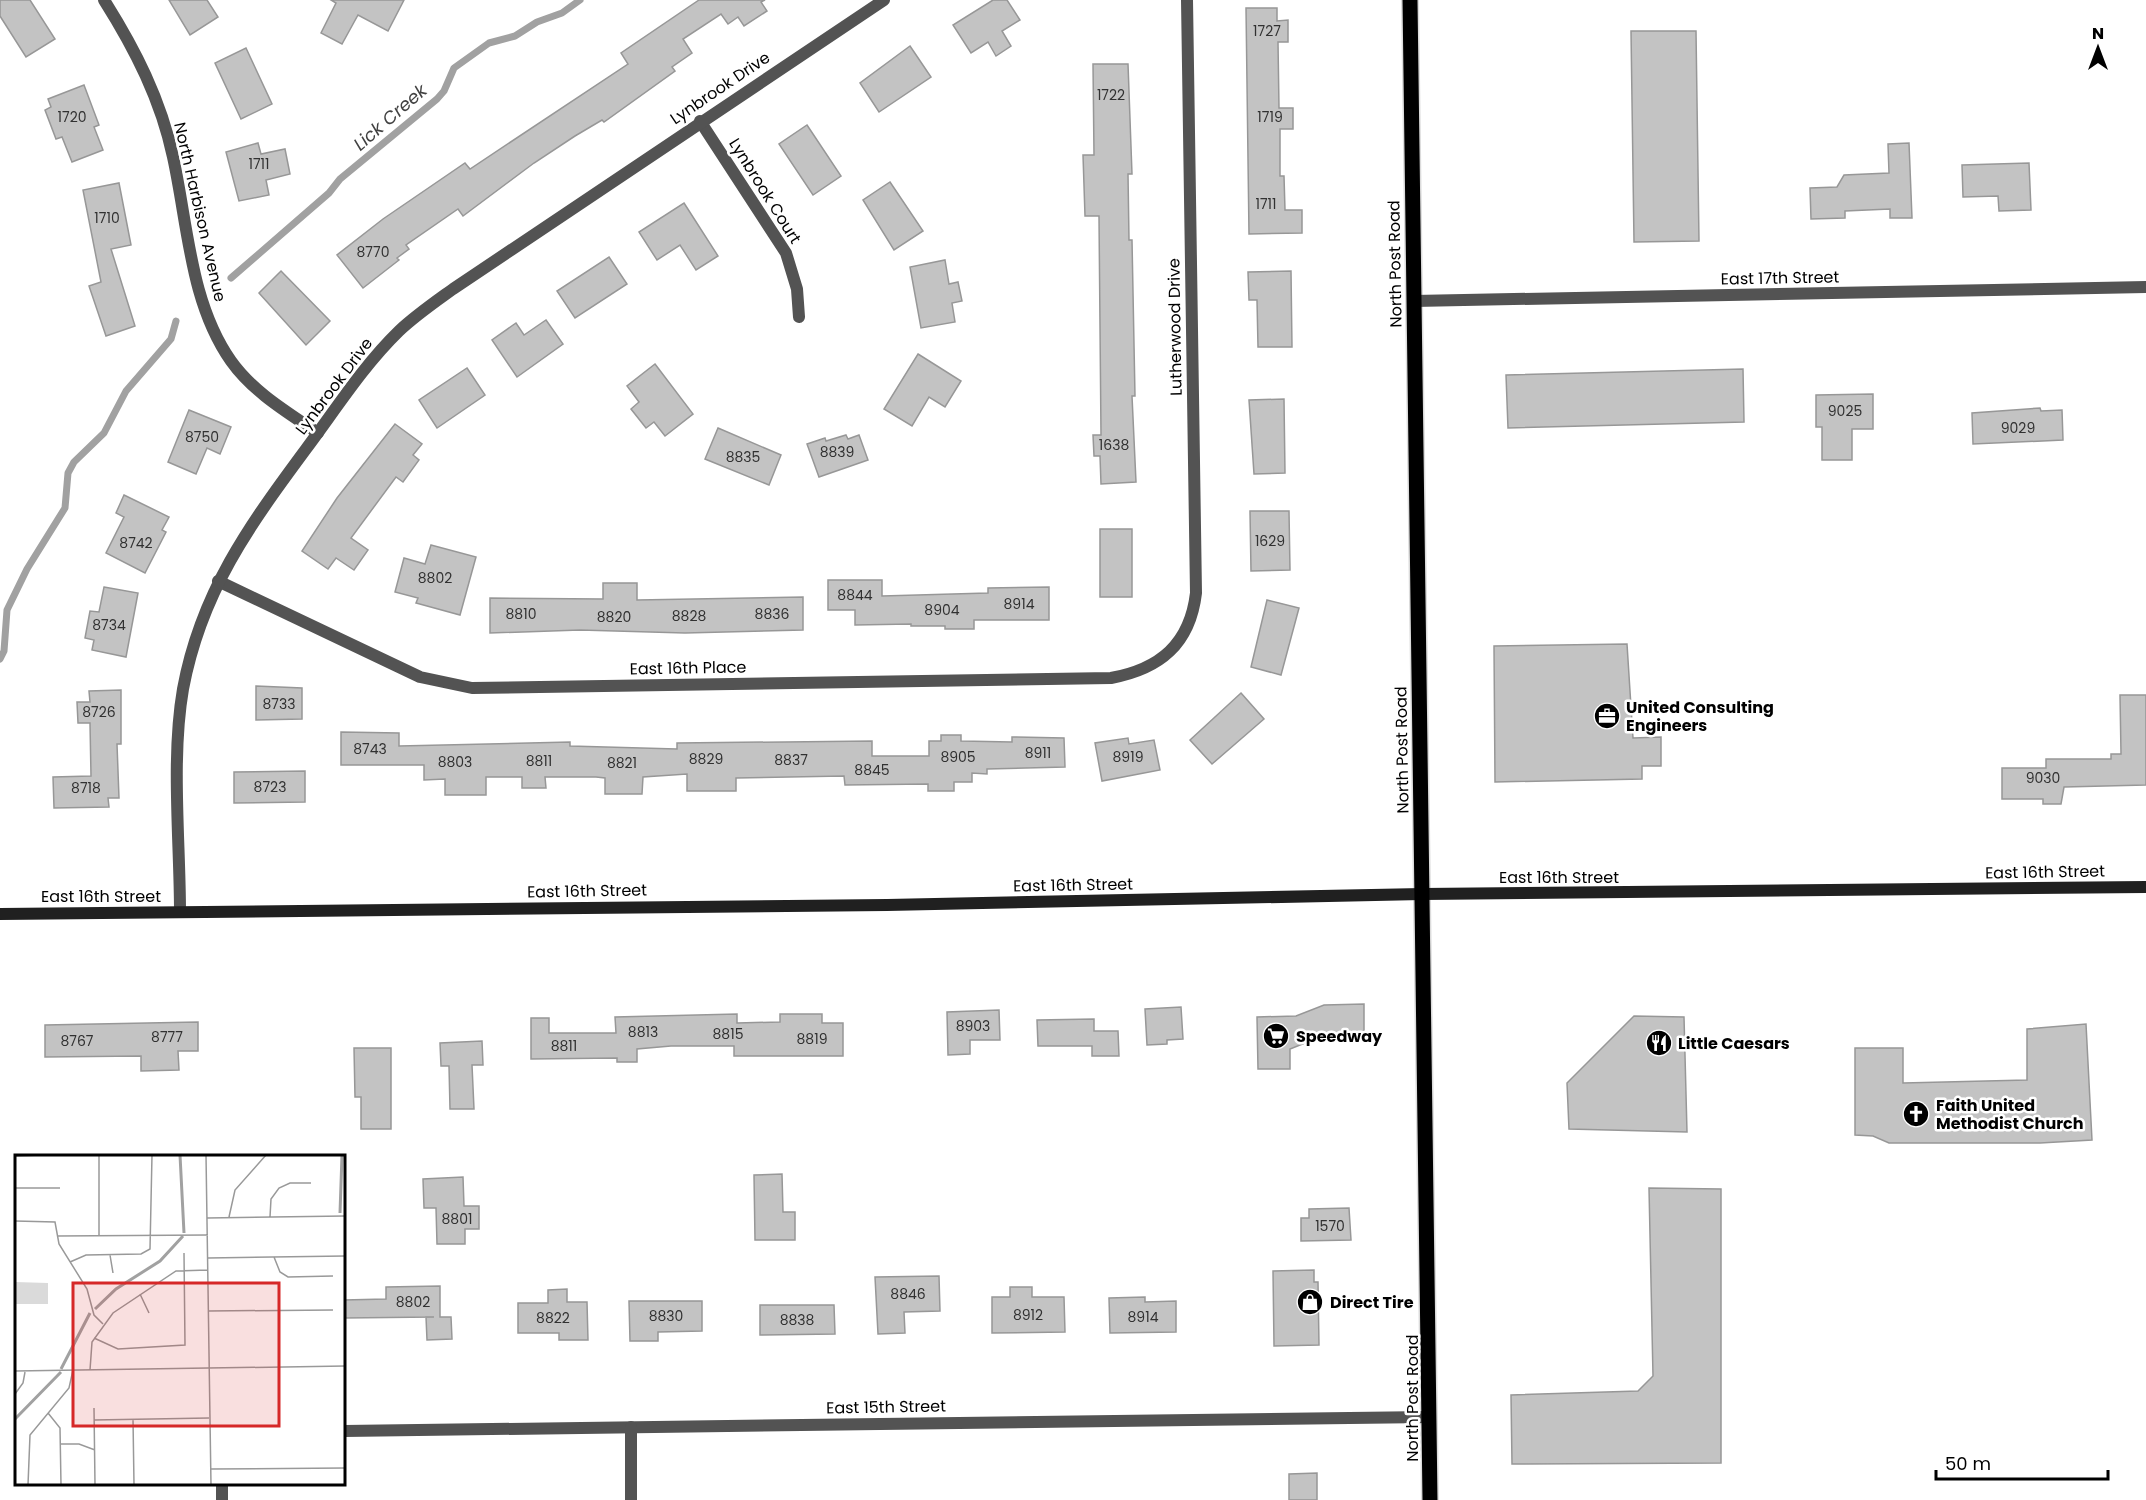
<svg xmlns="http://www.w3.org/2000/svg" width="2146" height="1500" viewBox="0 0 2146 1500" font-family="Poppins,sans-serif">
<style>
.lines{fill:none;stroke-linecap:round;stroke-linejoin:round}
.stream{stroke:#a1a1a1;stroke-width:7}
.building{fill:#c3c3c3;stroke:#979797;stroke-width:1.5}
.primary-casing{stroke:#dbdbdb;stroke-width:18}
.street{stroke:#535353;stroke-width:12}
.secondary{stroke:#202020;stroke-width:12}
.primary{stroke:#000;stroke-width:15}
.labels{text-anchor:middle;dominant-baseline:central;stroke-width:5;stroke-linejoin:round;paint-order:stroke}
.number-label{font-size:14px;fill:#313131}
.street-label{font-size:16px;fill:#000;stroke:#fff}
.poi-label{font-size:16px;font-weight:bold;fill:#000;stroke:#fff;text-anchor:start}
.water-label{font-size:18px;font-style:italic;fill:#424242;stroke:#fff}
.inset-river{fill:none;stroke:#a1a1a1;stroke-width:3}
.inset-road{fill:none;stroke:#999;stroke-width:1.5}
.view{fill:#d62828;fill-opacity:0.15;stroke:#d62828;stroke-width:3}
.inset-edge{fill:none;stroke:#000;stroke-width:3}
</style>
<rect width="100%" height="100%" fill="#fff"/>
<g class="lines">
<!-- stream -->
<g class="stream">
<polyline points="231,278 329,193 340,179 437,99 444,91 454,68 489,43 515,36 537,22 562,13 580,0"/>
<polyline points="0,659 4,651 7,610 27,569 65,508 68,473 74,462 104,433 126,391 171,339 176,321"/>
</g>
</g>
<!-- building -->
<g class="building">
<polygon points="0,0 30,0 55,39 26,57 0,16"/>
<polygon points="169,0 207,0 218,17 190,35"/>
<polygon points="331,0 404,0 388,31 358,15 342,44 321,33 336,3"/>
<polygon points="699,0 765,0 761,2 767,11 744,26 738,17 728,24 721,14 683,39 692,53 672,67 675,71 604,122 602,120 575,136 534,163 463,216 458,209 406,245 409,249 397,258 399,260 363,288 337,255 383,219 465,163 470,169 628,64 621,53"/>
<polygon points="993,0 1007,0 1020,20 1002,31 1011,46 996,56 988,42 971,53 953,25"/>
<polygon points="1246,8 1277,8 1277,21 1288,20 1288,42 1278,42 1279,108 1293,108 1293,129 1280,129 1280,176 1284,176 1285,210 1302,210 1302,233 1249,234"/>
<polygon points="1631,31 1696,31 1699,241 1634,242"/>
<polygon points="910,46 931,77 879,112 860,83"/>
<polygon points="246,48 272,104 241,119 215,63"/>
<polygon points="1093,64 1128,64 1132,174 1128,174 1129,240 1132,240 1135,396 1132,396 1136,482 1101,484 1100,456 1094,456 1093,435 1101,435 1099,216 1085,216 1083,155 1094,155"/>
<polygon points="84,85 99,125 94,127 103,150 72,162 62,137 56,139 45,110 51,107 48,99"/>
<polygon points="807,125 841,176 813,195 779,144"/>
<polygon points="258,143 261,154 285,149 290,174 266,180 269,195 239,201 226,152"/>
<polygon points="1909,143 1912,218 1890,218 1890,209 1845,211 1845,218 1811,219 1810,188 1837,187 1844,175 1889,173 1888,144"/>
<polygon points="2029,163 2031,210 1999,211 1998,196 1963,197 1962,165"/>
<polygon points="890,182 923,231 894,250 863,200"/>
<polygon points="119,183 131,245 111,249 135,326 106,336 89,286 101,282 83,190"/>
<polygon points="684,203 718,256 696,270 680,245 657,260 639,232"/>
<polygon points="609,257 627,284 575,318 557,291"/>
<polygon points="945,260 949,284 958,282 962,301 952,303 955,322 921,328 910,267"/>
<polygon points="281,271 330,321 306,345 259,293"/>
<polygon points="1291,271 1292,347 1258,347 1257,300 1249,300 1248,272"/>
<polygon points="546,320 563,344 517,377 492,340 516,323 524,335"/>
<polygon points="918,354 961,381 945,407 929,397 912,426 884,409"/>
<polygon points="655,364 693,414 665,436 654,422 646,428 631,409 639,402 627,386"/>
<polygon points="467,368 485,395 437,428 419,400"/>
<polygon points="1743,369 1744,422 1508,428 1506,375"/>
<polygon points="1873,394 1873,429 1852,429 1852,460 1822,460 1822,427 1816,427 1816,395"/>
<polygon points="1284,399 1285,473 1254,474 1249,400"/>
<polygon points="2040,408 2041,411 2062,410 2063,440 1973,444 1972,413"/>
<polygon points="189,410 231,427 220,454 207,448 196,474 168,462"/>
<polygon points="395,424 422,444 413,455 419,460 403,482 396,477 351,538 368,550 354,570 336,558 328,569 302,551 337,498"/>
<polygon points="718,428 781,455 769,485 705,459"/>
<polygon points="846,435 848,439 859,435 868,460 819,477 807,444 825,438 826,441"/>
<polygon points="124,495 169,517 162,530 166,532 145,573 106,553 124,517 116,513"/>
<polygon points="1250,511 1289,511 1290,570 1251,571"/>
<rect x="1100" y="529" width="32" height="68"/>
<polygon points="431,545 476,557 460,615 416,603 418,598 395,592 404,558 425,564"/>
<polygon points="828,580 882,580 882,596 988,593 988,588 1049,587 1049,620 974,620 974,629 945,629 945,626 911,626 911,624 855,625 855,610 828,610"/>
<polygon points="603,583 637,583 637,600 803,597 803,630 685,633 580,630 490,633 490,598 603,599"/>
<polygon points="104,587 138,593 126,657 92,650 94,640 85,638 90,611 99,612"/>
<polygon points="1267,600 1299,608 1281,675 1251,667"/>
<polygon points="1627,644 1633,738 1661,737 1661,766 1642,766 1642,779 1495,782 1494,646"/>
<polygon points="256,686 302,688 302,719 256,720"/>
<polygon points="121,690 121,744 117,744 119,798 108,798 109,807 54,808 53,777 91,776 90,723 78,723 77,702 90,702 89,691"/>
<polygon points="1241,693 1264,719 1212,764 1190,740"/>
<polygon points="2120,695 2146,695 2146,785 2064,787 2061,804 2043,804 2043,799 2002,799 2002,768 2046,768 2046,759 2111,759 2111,754 2121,754"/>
<polygon points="341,732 399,733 399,746 570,742 570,746 677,749 677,743 872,741 872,756 929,756 929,741 941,741 941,735 961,735 961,741 1012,742 1012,737 1064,738 1065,767 987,769 987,774 972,773 972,782 954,782 954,791 928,791 928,784 845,785 844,776 736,778 736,791 687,791 687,774 643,777 642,794 605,794 605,778 596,777 545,777 546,788 522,788 522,777 486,777 486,795 445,795 445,779 424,780 424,765 341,765"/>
<polygon points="1128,738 1129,744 1154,740 1160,770 1102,781 1095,743"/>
<polygon points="305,771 305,802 234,803 234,772"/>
<polygon points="1364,1004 1364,1034 1325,1035 1290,1049 1290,1069 1258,1069 1257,1017 1296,1016 1324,1005"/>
<polygon points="1181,1007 1183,1039 1167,1040 1167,1044 1147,1045 1145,1009"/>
<polygon points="999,1010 1000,1040 970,1040 970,1054 948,1055 947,1012"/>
<polygon points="737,1014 737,1023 780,1022 780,1014 822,1014 822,1023 843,1023 843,1056 734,1056 734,1046 671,1046 637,1049 637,1062 617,1062 617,1058 531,1059 531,1018 549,1018 549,1033 616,1033 615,1017"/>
<polygon points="1634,1016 1684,1017 1687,1132 1569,1129 1567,1083"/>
<polygon points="1094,1019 1094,1031 1118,1031 1119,1056 1092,1056 1092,1046 1038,1046 1037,1020"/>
<polygon points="198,1022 198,1051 178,1051 179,1070 141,1071 141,1056 45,1057 45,1025"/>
<polygon points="2086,1024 2092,1140 2040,1143 1889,1143 1873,1136 1855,1135 1855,1048 1903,1048 1903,1083 2027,1080 2027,1029"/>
<polygon points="482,1041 483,1065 472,1065 474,1109 450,1109 449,1066 441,1066 440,1043"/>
<polygon points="354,1048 391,1048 391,1129 361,1129 361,1097 355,1097"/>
<polygon points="782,1174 783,1212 795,1212 795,1240 755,1240 754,1175"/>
<polygon points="463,1177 464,1206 479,1206 479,1229 465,1229 465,1244 437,1244 436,1208 424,1208 423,1179"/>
<polygon points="1649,1188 1721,1189 1721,1463 1512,1464 1511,1395 1638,1391 1653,1376"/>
<polygon points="1349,1208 1351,1240 1301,1241 1301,1218 1309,1218 1309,1209"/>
<polygon points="1314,1270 1314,1282 1318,1282 1319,1345 1274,1346 1273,1271"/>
<polygon points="939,1276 940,1311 904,1312 905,1333 878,1334 875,1277"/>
<polygon points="440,1286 440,1317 451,1317 452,1339 427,1340 426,1317 434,1317 344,1318 344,1300 386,1299 386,1287"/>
<polygon points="1010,1287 1032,1287 1032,1297 1064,1297 1065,1332 992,1333 992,1297 1010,1297"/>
<polygon points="567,1289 567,1302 587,1302 588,1340 559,1340 559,1333 518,1333 518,1303 548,1303 548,1290"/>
<polygon points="1145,1297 1145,1302 1176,1301 1176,1332 1110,1333 1109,1298"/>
<polygon points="629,1301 702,1301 702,1331 658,1332 658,1341 630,1341"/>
<polygon points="760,1305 834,1305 835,1334 760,1335"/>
<polygon points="1317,1473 1317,1500 1289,1500 1289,1474"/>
</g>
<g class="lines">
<!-- primary casing -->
<g class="primary-casing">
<polyline id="primary" points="1410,0 1430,1500"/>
</g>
<!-- street -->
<g class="street">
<path d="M104,0C135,49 161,100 173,157C188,225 190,303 231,361C253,392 287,412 318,433"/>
<polyline points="700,121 786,253 797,289 799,317"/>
<polyline points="1414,301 2146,287"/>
<path d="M218,581L420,677L472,688L1111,678C1160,669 1190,644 1196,593L1187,0"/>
<path d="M180,912C180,842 171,758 183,689C201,592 249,526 306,449C336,409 363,366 399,331C416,315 435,302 453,289L884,0"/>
<polyline points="344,1431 1429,1417"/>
<polyline points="222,1484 222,1500"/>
<polyline points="631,1500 631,1427"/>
</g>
<!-- secondary -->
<polyline class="secondary" points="0,914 887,905 1422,894 2146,887"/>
<!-- primary -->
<use href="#primary" class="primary"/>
</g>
<!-- icons -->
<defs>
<g id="office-disc" transform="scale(1.35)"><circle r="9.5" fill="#000" stroke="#fff"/><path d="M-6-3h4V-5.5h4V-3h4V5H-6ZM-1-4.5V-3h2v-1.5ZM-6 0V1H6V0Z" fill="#fff"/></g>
<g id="supermarket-disc" transform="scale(1.35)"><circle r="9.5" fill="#000" stroke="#fff"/><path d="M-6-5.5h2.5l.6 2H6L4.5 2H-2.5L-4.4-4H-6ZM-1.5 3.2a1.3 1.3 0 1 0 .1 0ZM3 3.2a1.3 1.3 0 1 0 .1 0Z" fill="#fff"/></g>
<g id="restaurant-disc" transform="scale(1.35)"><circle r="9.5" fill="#000" stroke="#fff"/><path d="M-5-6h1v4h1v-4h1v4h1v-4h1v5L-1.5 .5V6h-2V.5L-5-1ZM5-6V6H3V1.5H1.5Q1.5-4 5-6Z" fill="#fff"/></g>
<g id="church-disc" transform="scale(1.35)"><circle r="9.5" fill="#000" stroke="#fff"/><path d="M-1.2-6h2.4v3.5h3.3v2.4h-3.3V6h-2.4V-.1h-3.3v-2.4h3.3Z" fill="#fff"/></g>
<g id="shop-disc" transform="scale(1.35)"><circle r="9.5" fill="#000" stroke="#fff"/><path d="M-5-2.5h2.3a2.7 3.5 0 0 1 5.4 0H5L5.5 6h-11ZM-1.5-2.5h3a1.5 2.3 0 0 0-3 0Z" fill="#fff"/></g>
</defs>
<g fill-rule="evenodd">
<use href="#office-disc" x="1607" y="716"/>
<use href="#supermarket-disc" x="1276" y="1036"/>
<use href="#restaurant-disc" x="1659" y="1043"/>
<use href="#church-disc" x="1916" y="1114"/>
<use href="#shop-disc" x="1310" y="1302"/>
</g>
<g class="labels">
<!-- number labels -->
<g class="number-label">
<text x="1267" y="31">1727</text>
<text x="1111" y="95">1722</text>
<text x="72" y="117">1720</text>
<text x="1270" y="117">1719</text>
<text x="259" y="164">1711</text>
<text x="1266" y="204">1711</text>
<text x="107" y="218">1710</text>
<text x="373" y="252">8770</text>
<text x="1845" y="411">9025</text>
<text x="2018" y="428">9029</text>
<text x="202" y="437">8750</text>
<text x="1114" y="445">1638</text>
<text x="837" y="452">8839</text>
<text x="743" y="457">8835</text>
<text x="1270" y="541">1629</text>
<text x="136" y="543">8742</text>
<text x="435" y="578">8802</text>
<text x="855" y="595">8844</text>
<text x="1019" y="604">8914</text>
<text x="942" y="610">8904</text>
<text x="521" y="614">8810</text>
<text x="772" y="614">8836</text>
<text x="689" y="616">8828</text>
<text x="614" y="617">8820</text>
<text x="109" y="625">8734</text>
<text x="279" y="704">8733</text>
<text x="99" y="712">8726</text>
<text x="370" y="749">8743</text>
<text x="1038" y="753">8911</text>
<text x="958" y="757">8905</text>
<text x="1128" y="757">8919</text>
<text x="706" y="759">8829</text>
<text x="791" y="760">8837</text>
<text x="539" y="761">8811</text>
<text x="455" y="762">8803</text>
<text x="622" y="763">8821</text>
<text x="872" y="770">8845</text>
<text x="2043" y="778">9030</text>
<text x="270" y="787">8723</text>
<text x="86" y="788">8718</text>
<text x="973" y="1026">8903</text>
<text x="643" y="1032">8813</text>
<text x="728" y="1034">8815</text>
<text x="167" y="1037">8777</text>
<text x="812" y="1039">8819</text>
<text x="77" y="1041">8767</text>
<text x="564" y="1046">8811</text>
<text x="457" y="1219">8801</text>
<text x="1330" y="1226">1570</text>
<text x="908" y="1294">8846</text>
<text x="413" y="1302">8802</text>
<text x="1028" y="1315">8912</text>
<text x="666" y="1316">8830</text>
<text x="1143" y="1317">8914</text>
<text x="553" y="1318">8822</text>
<text x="797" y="1320">8838</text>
</g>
<!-- street labels -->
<g class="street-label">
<text transform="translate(720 88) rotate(-34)">Lynbrook Drive</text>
<text transform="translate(765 191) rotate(58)">Lynbrook Court</text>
<text transform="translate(200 212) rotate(77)">North Harbison Avenue</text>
<text transform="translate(1395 264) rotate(-91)">North Post Road</text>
<text transform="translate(1780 278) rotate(-1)">East 17th Street</text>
<text transform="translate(1175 327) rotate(-91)">Lutherwood Drive</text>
<text transform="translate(334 386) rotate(-53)">Lynbrook Drive</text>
<text transform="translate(688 668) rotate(-1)">East 16th Place</text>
<text transform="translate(1402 750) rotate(-91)">North Post Road</text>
<text transform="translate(2045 872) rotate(-1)">East 16th Street</text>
<text x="1559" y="877">East 16th Street</text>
<text transform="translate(1073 885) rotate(-1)">East 16th Street</text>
<text transform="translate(587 891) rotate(-1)">East 16th Street</text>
<text x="101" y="896">East 16th Street</text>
<text transform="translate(1412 1398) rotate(-90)">North Post Road</text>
<text transform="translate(886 1407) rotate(-1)">East 15th Street</text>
</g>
<!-- poi labels -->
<g class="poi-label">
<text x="1626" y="707">United Consulting<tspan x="1626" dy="18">Engineers</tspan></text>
<text x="1296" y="1036">Speedway</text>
<text x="1678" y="1043">Little Caesars</text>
<text x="1936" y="1105">Faith United<tspan x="1936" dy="18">Methodist Church</tspan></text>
<text x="1330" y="1302">Direct Tire</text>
</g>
<!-- water labels -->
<g class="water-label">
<text transform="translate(390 117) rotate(-41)">Lick Creek</text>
</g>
</g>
<!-- overview -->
<g transform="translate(15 1155)">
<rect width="330" height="330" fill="#fff"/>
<path d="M0,127L33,128V149H0Z" fill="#dadada"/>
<path class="inset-river" d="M165,0L169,78M325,58L327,0M80,154L101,134L145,106L168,81M46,214L75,158M0,264L46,217"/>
<path class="inset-road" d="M84,0V81M191,0L196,330M0,1L27,0M0,33H45M214,62L220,35L251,0M255,62L256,44L264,33L275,28H296M192,63L330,61M0,66L40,67L44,89L72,134L79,160L88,169M42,81L193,80M95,100L98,118M259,102L265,117L273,122L318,121M193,103L330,101M55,107L71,100L126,99L135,94L137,0M125,139L134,158M193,156L318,155M79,183L103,194L170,190L169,98M75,215L77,187L98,158L161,116L193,115M0,216L330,211M0,239L8,228L10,217M79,253L80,330M33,258L45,273L46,330M118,264L119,330M79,265L194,263M46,289H64L80,295M196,314L330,313M13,330L15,280L54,233L58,215"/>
<path class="view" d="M58,128H264V271H58Z"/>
<rect width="330" height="330" class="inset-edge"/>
</g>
<!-- north arrow -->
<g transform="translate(2098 48)" stroke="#ffffff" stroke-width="4.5" paint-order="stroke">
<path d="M0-4.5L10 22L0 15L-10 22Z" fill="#000000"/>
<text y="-9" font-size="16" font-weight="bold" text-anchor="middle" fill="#000000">N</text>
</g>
<!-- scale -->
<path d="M1936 1470v9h172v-9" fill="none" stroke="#000000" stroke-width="3"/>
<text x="1945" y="1470" font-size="18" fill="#000000" stroke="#ffffff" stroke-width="4.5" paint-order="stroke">50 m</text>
</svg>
